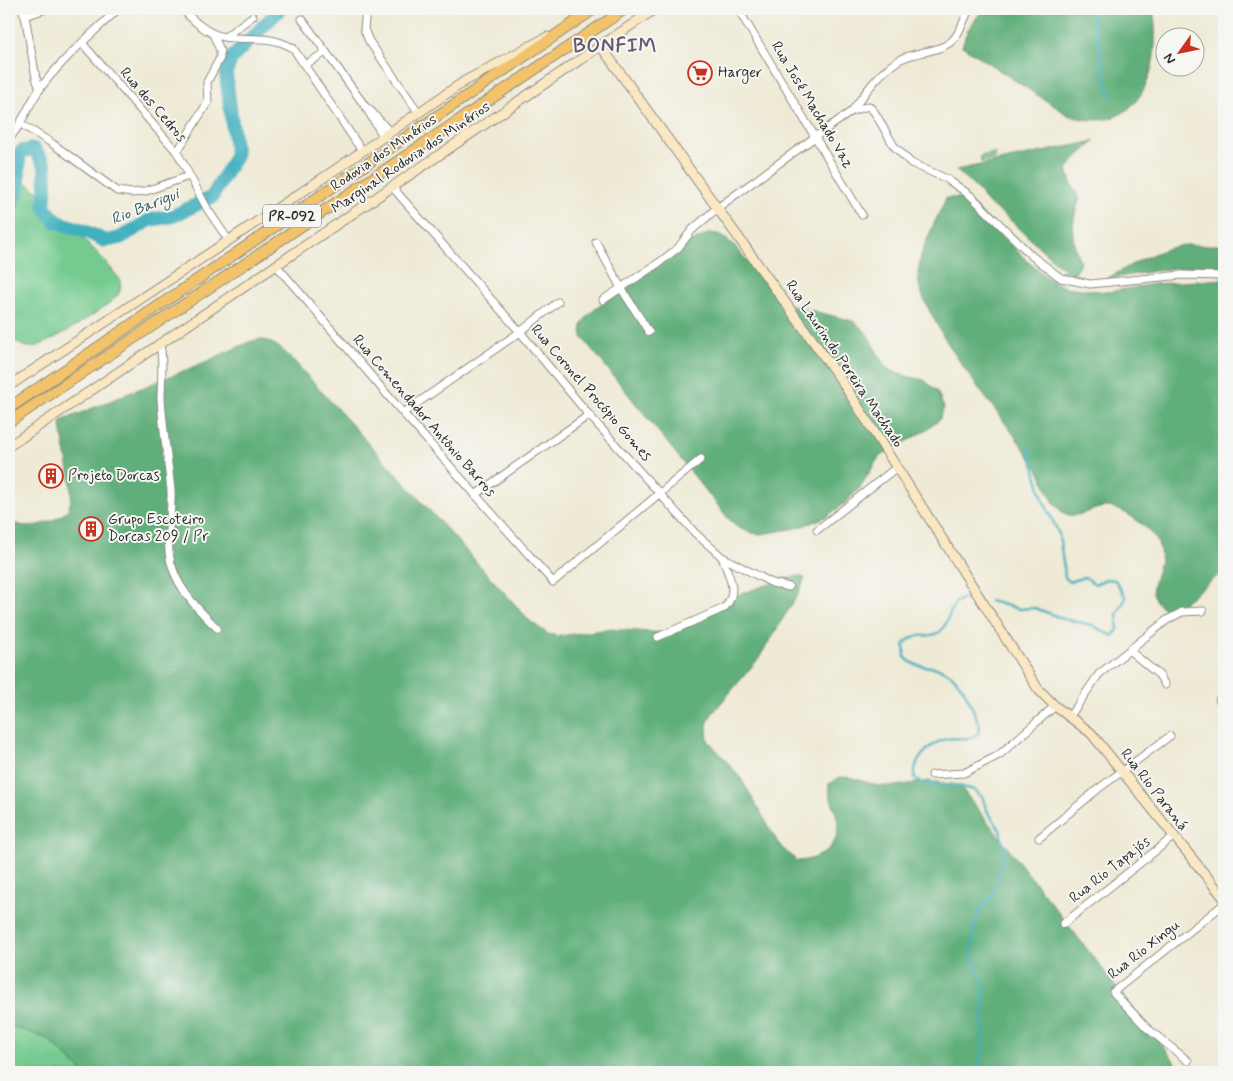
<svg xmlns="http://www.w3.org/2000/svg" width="1233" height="1081" viewBox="0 0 1233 1081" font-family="Mynerve,sans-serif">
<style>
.green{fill:#75cb8f;stroke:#507b5d}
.forest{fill:#60af7a;stroke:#466d52}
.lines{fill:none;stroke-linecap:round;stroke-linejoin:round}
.stream{stroke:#41b0be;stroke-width:2.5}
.river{stroke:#41b0be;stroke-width:14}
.street-casing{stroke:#8d8a80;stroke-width:9}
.secondary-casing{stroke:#8d8a80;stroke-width:11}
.primary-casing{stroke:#8d8a80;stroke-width:12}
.street{stroke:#fff;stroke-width:7}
.secondary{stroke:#fae7c3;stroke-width:9}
.primary{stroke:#f2c36a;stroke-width:10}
.labels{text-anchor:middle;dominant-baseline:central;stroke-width:4;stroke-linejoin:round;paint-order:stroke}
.shield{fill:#f6f6f2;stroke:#686867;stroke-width:1}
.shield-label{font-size:14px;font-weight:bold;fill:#2b2b2b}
.poi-label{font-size:15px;fill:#2b2b2b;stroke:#f6f6f2;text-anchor:start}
.street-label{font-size:15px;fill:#2b2b2b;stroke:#f6f6f2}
.water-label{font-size:16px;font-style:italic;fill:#335a5e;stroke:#f6f6f2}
.district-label{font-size:20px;font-weight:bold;letter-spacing:1px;fill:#685870;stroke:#f6f6f2}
</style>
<rect width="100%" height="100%" fill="#f6f6f2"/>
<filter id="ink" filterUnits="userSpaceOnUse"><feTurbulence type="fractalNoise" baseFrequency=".02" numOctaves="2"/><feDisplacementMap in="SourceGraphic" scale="10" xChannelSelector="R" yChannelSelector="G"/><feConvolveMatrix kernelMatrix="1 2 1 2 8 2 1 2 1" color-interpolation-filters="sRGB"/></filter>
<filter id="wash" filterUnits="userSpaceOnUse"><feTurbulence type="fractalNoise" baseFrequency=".0096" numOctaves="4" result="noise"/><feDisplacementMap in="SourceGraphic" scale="20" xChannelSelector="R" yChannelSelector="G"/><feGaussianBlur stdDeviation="1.12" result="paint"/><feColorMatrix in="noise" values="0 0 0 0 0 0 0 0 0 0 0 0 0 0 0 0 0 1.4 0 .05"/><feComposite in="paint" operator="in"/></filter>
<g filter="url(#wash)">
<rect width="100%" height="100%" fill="#efead6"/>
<!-- green -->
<g class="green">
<polygon points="995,153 996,159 981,162 980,156"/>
<path d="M9,169L37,191L105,261L121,281C120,284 121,290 119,293C114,304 46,346 33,347C24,348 16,342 9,337Z"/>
<polygon points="9,1025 48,1039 83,1072 9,1072"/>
</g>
<!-- forest -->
<g class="forest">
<path d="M983,9H1153C1163,67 1141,140 1068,115L962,46L967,31Z"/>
<path d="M1095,141L1077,157L1067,169L1071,183L1080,198C1071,224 1070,236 1080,262L1075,273L1064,270L1007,217L985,201L980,192L956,170Z"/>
<path d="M946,198H959L973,205L1027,261L1046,277L1064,287L1108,292L1154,284L1224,279V571L1175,609L1168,611C1129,589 1181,563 1150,532C1139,521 1124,509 1108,507C1092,506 1075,523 1061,511C1050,502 1046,483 1039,471C1007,421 966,378 937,325C930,312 922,298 919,284C914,256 936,222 946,198Z"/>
<path d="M710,233L719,234L734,245L782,303L853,321L866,332L886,368L898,374L924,380L937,391L944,408L939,420L928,429L879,457L859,489L845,503L826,517L798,528L761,534L752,533L738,527L728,518L582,337C579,325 585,318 594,310L687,244Z"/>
<path d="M1224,243V270L1174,268L1106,279C1130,266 1151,252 1178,246C1193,243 1209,248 1224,243Z"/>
<path d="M260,339C275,342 283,350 293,360L530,621L548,634L559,636L610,629L665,633L689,626L737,595L787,578L799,576L805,578L798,594L759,658L711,715L707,725L708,740L740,777L780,846L797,861C821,860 842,846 837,818C835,806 828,798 829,784L840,777L853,778L879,786H895L928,781L959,785L1183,1072H83L48,1039L9,1025V520C21,528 32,527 45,523C53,520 63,516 68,509C78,492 61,443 61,421L205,362L249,342Z"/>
</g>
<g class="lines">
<!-- stream -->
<g class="stream">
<polyline points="1090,9 1110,96"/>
<polyline points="990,601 1019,609 1035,608 1064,619 1092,625 1112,636 1118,630 1117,614 1126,598 1115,580 1107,579 1095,584 1085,577 1069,582 1065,577 1059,534 1043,500 1029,448"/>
<path d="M976,1072L983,1049L984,984L972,957L973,933L979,910L993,896L1001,867L1004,849L1000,830L986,809L983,798L974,790L955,785L925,784L915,779C911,762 930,743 946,739C959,736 969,743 979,732L980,726C971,706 962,673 937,668C924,665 914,668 905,657L904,645C916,630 922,639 936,634C950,629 947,604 962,599C967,597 972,600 978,599"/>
</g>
<!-- river -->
<polyline class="river" points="9,206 12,205 19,184 19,154 22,151 34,149 45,165 46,187 44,206 55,221 85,231 105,241 120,238 150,220 173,216 212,197 236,155 226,74 231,59 280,9"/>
</g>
</g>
<g filter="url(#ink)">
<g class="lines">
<!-- street casing -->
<g class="street-casing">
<g id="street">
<polyline points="22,9 25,16 36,78 40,89"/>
<path d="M182,9C194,21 207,34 224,37C251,41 268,34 293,48L362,151"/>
<polyline points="366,9 364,29 369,41 419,113"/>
<polyline points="738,9 862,215"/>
<polyline points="25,16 46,9"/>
<polyline points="302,19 365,106 383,136"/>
<polyline points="225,37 253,16"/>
<polyline points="82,43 177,152 208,210 229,241"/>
<polyline points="306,64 326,52"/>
<polyline points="369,109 390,132"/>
<path d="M852,111C865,93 877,75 896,62C913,50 938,54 953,40C960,33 965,18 969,9"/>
<polyline points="21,124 53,144 117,191 132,193 146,191 189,176"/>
<path d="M9,139C22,124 28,106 39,90C61,60 92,34 118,9"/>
<polyline points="177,152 208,102 207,82 220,58 220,50 213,34"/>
<polyline points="393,188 520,332 589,415 695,533 722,557 772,583 789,587"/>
<polyline points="596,242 621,288 649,332"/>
<polyline points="276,265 403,413 553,582 701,459"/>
<polyline points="603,300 660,262 678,248 692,230 716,209 815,137 852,111 869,106 875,113 894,146 911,163 947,179 971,196 1032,256 1061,278 1090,284 1182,275 1224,276"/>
<path d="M159,343C164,353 161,386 161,399C163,430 168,460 171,491C172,511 167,532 169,552C172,583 196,608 217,628"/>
<polyline points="403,413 520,332 558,302"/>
<polyline points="475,495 589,415"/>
<polyline points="817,530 897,467"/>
<path d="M658,637L724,608C740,592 728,575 722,557"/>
<polyline points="1130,651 1159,675 1165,685"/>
<polyline points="1219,700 1224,696"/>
<polyline points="1070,716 1099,674 1167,620 1182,612 1203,611"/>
<polyline points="932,775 964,773 999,755 1055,706"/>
<polyline points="1039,838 1098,789 1170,736"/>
<polyline points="1063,924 1173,837"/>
<polyline points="1188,1061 1147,1028 1113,992 1224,904"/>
</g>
</g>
<!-- secondary casing -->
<g class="secondary-casing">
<g id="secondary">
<polyline points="600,45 841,380 1038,689 1055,706 1091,733 1224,898"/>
<polyline points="9,386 326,176 465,81 547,37"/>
<polyline points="9,446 655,9"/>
</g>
</g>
<!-- primary casing -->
<g class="primary-casing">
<g id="primary">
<polyline points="9,408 594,9"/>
<polyline points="9,422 625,9"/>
</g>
</g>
<!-- street -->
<use href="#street" class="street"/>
<!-- secondary -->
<use href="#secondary" class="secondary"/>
<!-- primary -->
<use href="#primary" class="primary"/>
</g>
</g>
<!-- icons -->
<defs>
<g id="supermarket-ring" transform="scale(1.25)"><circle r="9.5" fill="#f6f6f2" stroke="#c8321e" stroke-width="1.5"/><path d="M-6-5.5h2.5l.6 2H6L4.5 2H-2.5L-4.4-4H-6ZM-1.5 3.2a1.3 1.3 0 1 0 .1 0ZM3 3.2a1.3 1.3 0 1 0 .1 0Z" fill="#c8321e"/></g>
<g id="building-ring" transform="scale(1.25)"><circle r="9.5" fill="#f6f6f2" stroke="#c8321e" stroke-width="1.5"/><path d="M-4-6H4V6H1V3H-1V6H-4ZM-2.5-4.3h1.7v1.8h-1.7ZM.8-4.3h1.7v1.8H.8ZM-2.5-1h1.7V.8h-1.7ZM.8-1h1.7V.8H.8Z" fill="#c8321e"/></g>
</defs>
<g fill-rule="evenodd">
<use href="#supermarket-ring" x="700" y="73"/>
<use href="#building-ring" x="51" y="476"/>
<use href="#building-ring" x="91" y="529"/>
</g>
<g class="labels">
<!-- shield labels -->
<rect class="shield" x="263" y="204.5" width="58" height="23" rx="4"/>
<g class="shield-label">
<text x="292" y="216">PR-092</text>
</g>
<!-- poi labels -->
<g class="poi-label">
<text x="718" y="73">Harger</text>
<text x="68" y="476">Projeto Dorcas</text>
<text x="108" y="520">Grupo Escoteiro<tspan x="108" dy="17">Dorcas 209 / Pr</tspan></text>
</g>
<!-- street labels -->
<g class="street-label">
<text transform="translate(153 105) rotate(49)">Rua dos Cedros</text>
<text transform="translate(812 105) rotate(59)">Rua José Machado Vaz</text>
<text transform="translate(384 153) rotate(-34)">Rodovia dos Minérios</text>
<text transform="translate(411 158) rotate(-34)">Marginal Rodovia dos Minérios</text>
<text transform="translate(844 364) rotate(56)">Rua Laurindo Pereira Machado</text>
<text transform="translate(591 393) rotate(49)">Rua Coronel Procópio Gomes</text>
<text transform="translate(424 416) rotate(49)">Rua Comendador Antônio Barros</text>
<text transform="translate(1154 790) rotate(52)">Rua Rio Paraná</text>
<text transform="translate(1110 870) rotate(-38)">Rua Rio Tapajós</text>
<text transform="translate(1144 950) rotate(-38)">Rua Rio Xingu</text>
</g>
<!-- water labels -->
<g class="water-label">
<text transform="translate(145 207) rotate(-22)">Rio Barigui</text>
</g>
<!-- district labels -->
<g class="district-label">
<text x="615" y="46">BONFIM</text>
</g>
</g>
<!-- margin -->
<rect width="1233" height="1081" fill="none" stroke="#f6f6f2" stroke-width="30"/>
<!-- north arrow -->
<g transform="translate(1180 52) rotate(237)"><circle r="24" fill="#f6f6f2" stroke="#a5a5a2"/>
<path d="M0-4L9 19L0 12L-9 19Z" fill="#c8321e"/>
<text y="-8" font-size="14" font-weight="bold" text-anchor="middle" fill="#2b2b2b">N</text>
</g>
</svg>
